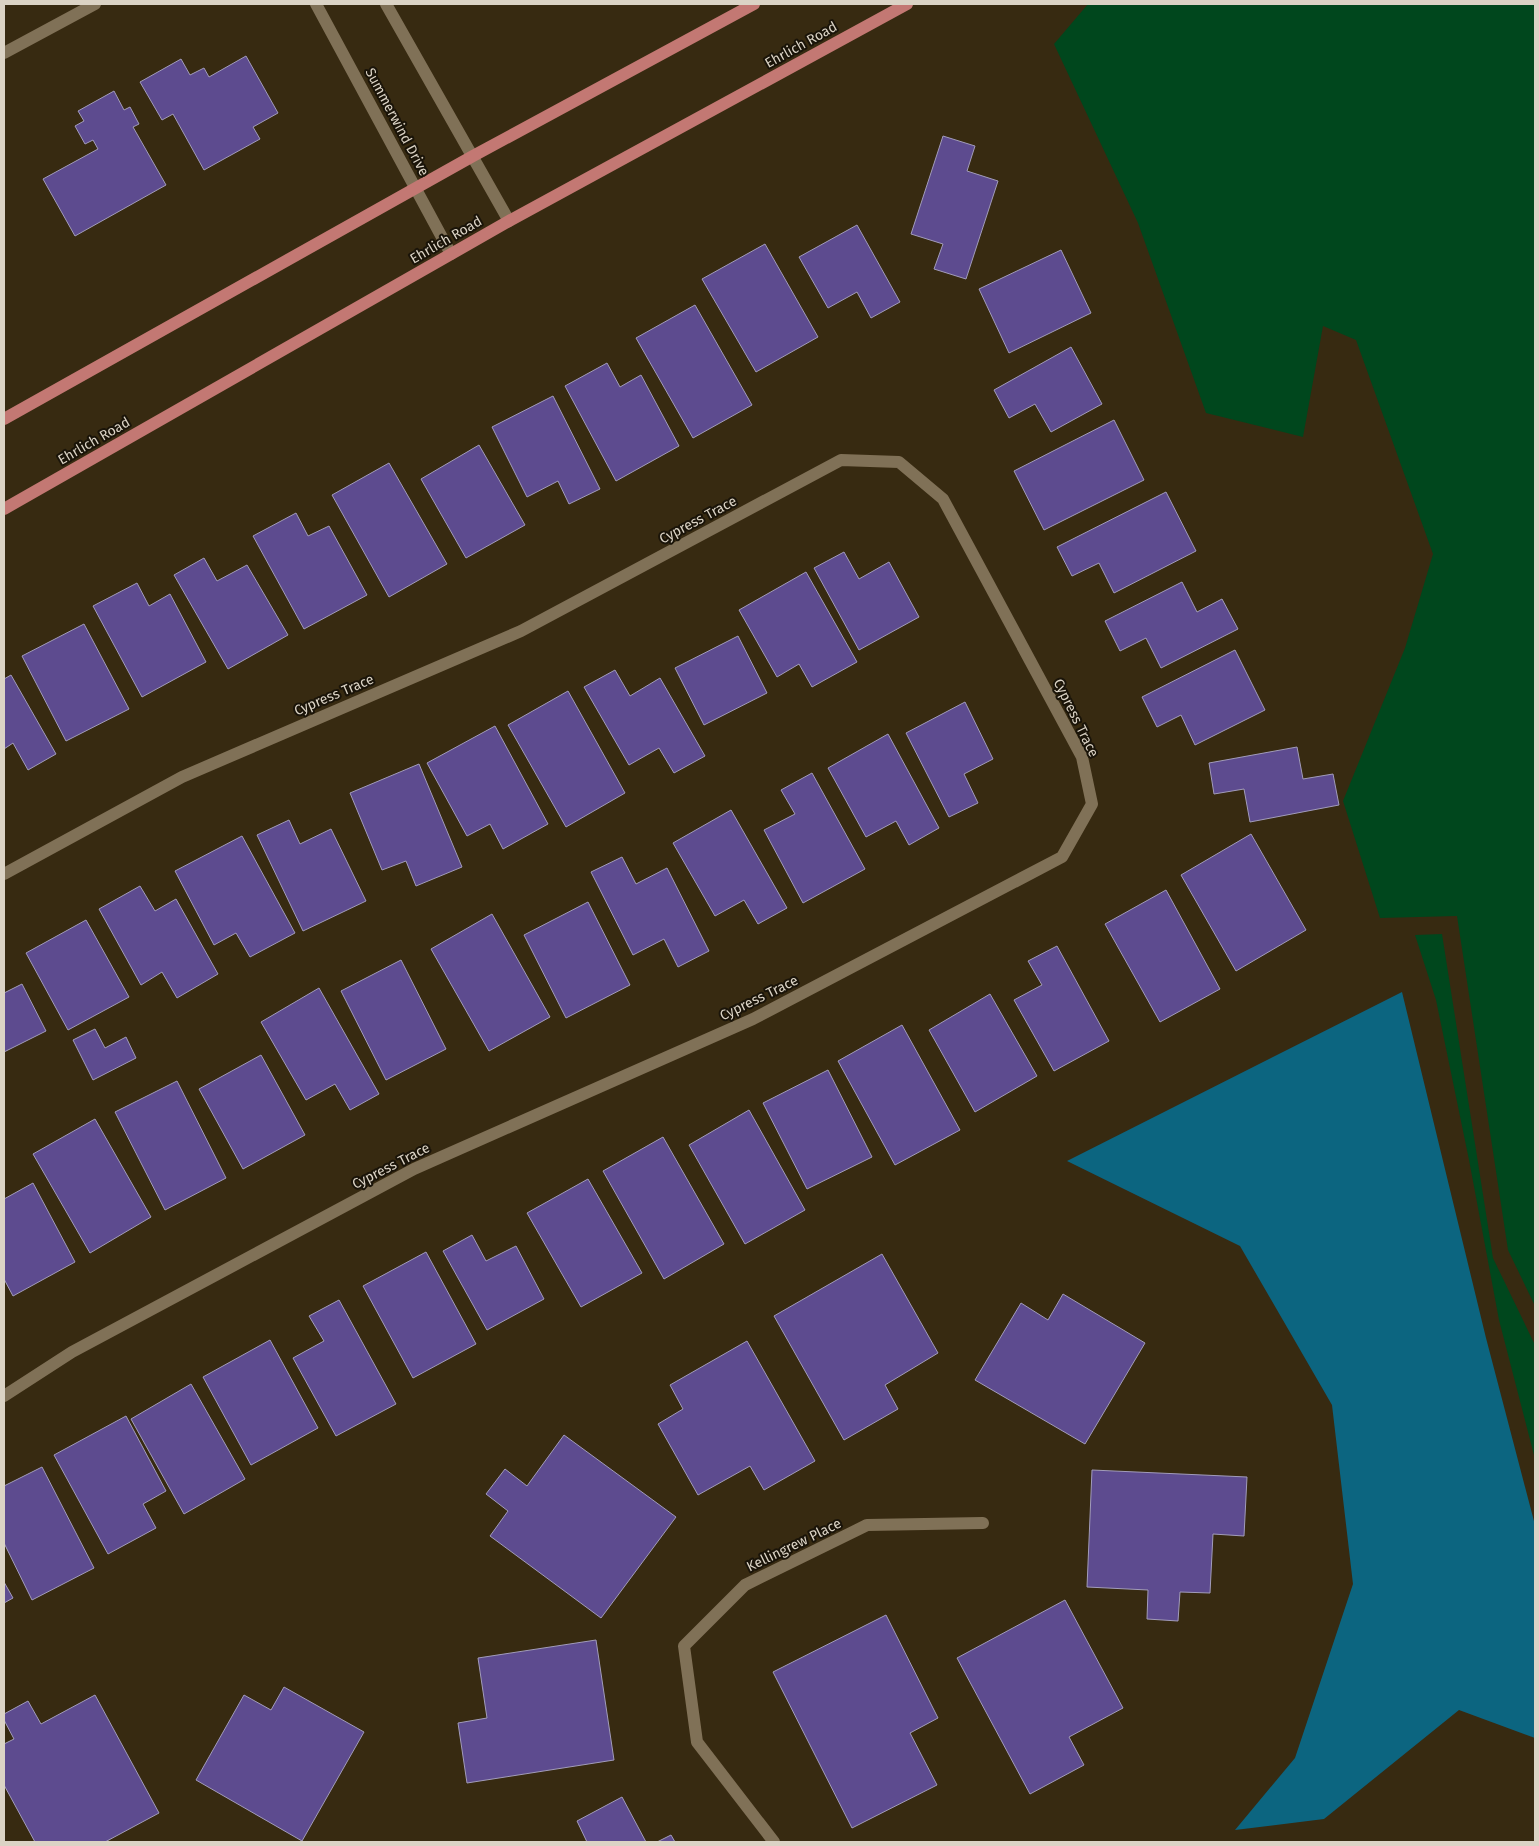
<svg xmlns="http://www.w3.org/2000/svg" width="1539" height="1846" viewBox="0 0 1539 1846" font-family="'Fira Sans',sans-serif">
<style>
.green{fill:#00471d}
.water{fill:#0c6580}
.building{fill:#5d4b8f;stroke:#a29cba}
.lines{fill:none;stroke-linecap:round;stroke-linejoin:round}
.minor{stroke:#807157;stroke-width:12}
.major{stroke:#c37873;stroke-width:12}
.labels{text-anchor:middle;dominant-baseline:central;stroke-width:4;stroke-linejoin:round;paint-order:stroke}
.street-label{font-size:14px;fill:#dbd3c5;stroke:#1a1409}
</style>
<rect width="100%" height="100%" fill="#372a11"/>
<!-- green -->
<g class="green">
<polygon points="1088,4 1535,4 1535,1306 1508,1250 1457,916 1380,918 1343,801 1405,648 1433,554 1356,340 1323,326 1303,437 1206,413 1138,223 1054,44"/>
<polygon points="1442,934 1493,1258 1535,1345 1535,1459 1499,1320 1469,1160 1436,1000 1415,935"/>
</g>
<!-- water -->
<polygon class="water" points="1402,992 1486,1338 1535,1525 1535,1738 1459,1710 1324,1819 1235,1830 1295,1758 1353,1584 1332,1405 1240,1246 1067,1161"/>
<!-- building -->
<g class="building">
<polygon points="246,56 278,113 253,127 260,139 204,170 173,114 162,120 140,82 181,59 190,75 204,68 209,77"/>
<polygon points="114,91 124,110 130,107 139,124 133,127 166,185 75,236 43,179 98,149 93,140 85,144 75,126 84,121 78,111"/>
<polygon points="943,136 975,146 967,171 998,181 966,279 934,269 943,244 911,234"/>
<polygon points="857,225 900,302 871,318 857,292 828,308 799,257"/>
<polygon points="765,244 818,337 756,372 702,279"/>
<polygon points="1061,250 1091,313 1009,353 979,289"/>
<polygon points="695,305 752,405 693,438 636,338"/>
<polygon points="1071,347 1102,404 1051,432 1035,404 1009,418 994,390"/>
<polygon points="607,363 620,387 641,375 679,446 616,481 565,386"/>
<polygon points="553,396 600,489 569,504 558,481 527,497 492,427"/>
<polygon points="1114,420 1144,480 1044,530 1014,471"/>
<polygon points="479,445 525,525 466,558 421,479"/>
<polygon points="389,463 447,564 389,597 332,495"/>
<polygon points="1166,492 1196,551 1114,593 1099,563 1072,576 1057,547"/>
<polygon points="296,513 308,536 329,526 367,595 304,629 253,536"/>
<polygon points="844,552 859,579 889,562 919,617 859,650 814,568"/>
<polygon points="204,558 217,581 247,565 288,635 228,669 174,575"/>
<polygon points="806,572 857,662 812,687 799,664 777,677 739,610"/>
<polygon points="1182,582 1197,612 1222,599 1238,629 1161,668 1146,638 1120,651 1105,621"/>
<polygon points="137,583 149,606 170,594 206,662 142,697 93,606"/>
<polygon points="84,624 129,709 66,741 22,656"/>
<polygon points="738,636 767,693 704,725 675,668"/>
<polygon points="1235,650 1265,710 1195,745 1181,715 1157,727 1142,697"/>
<polygon points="615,670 630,696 660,678 705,756 674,773 659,748 629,765 584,687"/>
<polygon points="11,675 56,754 28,770 13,743 4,749 4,679"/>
<polygon points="568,691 625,793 566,827 508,725"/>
<polygon points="965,702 993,759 964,774 978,803 949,817 906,733"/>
<polygon points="495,726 548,824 503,849 490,824 467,836 427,763"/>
<polygon points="888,734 939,828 909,845 896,821 866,837 828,768"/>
<polygon points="1297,747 1303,779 1333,774 1339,805 1250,822 1244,789 1214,794 1209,763"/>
<polygon points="419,764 462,867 416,886 406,861 382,870 350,793"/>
<polygon points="812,773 865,869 803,903 764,830 795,814 781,790"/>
<polygon points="731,810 787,908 758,924 744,900 715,916 673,843"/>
<polygon points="289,820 300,844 331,829 366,901 303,931 257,835"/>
<polygon points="1251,834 1306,930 1236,971 1181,875"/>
<polygon points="242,836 295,933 250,957 236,933 214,945 175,871"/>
<polygon points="622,857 636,884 667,868 709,951 678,967 664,939 633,955 591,872"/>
<polygon points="140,886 155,911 176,899 218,974 177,998 162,972 141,985 99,909"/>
<polygon points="1166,890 1220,989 1160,1022 1105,924"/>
<polygon points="588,902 630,985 566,1018 524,935"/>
<polygon points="492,914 550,1017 489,1051 431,949"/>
<polygon points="86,920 129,997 68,1030 26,953"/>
<polygon points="1057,946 1109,1041 1054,1071 1014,1000 1042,985 1028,961"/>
<polygon points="401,960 446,1049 386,1080 341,991"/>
<polygon points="22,984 46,1031 4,1052 4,993"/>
<polygon points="319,988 379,1094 350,1110 335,1084 306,1100 261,1022"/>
<polygon points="990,994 1037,1076 975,1112 929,1030"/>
<polygon points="902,1025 960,1130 895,1165 838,1061"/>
<polygon points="95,1029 105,1048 126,1037 136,1058 93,1080 73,1040"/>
<polygon points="261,1055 305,1135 243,1169 199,1089"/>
<polygon points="828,1070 872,1157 807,1189 763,1103"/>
<polygon points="177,1081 226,1178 165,1210 115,1112"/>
<polygon points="749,1110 805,1210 745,1244 689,1145"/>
<polygon points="95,1119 151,1217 90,1253 33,1154"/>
<polygon points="663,1137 724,1244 664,1279 603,1171"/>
<polygon points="588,1179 642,1273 581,1307 527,1213"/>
<polygon points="33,1183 75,1262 13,1296 4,1279 4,1199"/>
<polygon points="472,1235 486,1261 516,1246 544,1299 487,1330 443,1251"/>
<polygon points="426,1252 476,1344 413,1378 363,1286"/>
<polygon points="882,1254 938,1353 885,1385 898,1409 844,1440 774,1316"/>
<polygon points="1063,1294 1145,1343 1085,1444 975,1380 1021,1303 1048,1320"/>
<polygon points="339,1300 396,1404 336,1436 293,1358 324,1341 309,1316"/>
<polygon points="270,1340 318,1428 251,1465 203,1377"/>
<polygon points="747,1341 815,1461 764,1490 750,1466 698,1495 658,1424 683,1409 670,1385"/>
<polygon points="191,1384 245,1479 184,1514 131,1419"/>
<polygon points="126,1416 166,1491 143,1504 156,1528 108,1554 54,1455"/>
<polygon points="564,1435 676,1517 601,1618 490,1536 508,1511 486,1494 505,1469 527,1486"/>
<polygon points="42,1467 94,1568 32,1600 4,1543 4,1486"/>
<polygon points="1092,1470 1247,1477 1244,1536 1213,1534 1210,1593 1180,1592 1178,1621 1147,1619 1148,1590 1087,1587"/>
<polygon points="4,1582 13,1598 4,1603"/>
<polygon points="1065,1600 1123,1708 1069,1737 1084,1765 1030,1794 957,1658"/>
<polygon points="886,1615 938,1718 910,1733 937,1785 852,1828 773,1672"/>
<polygon points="596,1640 614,1760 467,1783 458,1723 487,1718 478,1658"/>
<polygon points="284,1687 364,1732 302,1841 196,1780 244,1695 271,1710"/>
<polygon points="95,1695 159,1813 105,1842 35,1842 4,1785 4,1744 14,1739 4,1720 4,1714 28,1701 41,1724"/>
<polygon points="622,1797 646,1842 587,1842 577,1821"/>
<polygon points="671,1835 675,1842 657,1842"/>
</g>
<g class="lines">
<!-- minor -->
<g class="minor">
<polyline points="316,4 451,254"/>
<polyline points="386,4 509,221"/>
<polyline points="4,53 95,4"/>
<polyline points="4,874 182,777 521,631 841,460 899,462 943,499 1082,757 1092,804 1062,857 753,1019 414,1169 72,1352 4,1396"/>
<polyline points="774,1842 697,1742 684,1646 745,1585 867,1525 983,1523"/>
</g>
<!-- major -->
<g class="major">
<polyline points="4,419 473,156 754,4"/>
<polyline points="4,509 509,221 907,4"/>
</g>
</g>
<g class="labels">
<!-- street labels -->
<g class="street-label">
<text transform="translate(801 45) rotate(-29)">Ehrlich Road</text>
<text transform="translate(397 122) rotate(62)">Summerwind Drive</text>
<text transform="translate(446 240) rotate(-30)">Ehrlich Road</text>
<text transform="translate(94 441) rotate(-30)">Ehrlich Road</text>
<text transform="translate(698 520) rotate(-28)">Cypress Trace</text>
<text transform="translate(334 695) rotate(-23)">Cypress Trace</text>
<text transform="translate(1076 718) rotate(64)">Cypress Trace</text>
<text transform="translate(759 998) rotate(-26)">Cypress Trace</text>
<text transform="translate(391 1166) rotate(-27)">Cypress Trace</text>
<text transform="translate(794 1545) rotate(-26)">Kellingrew Place</text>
</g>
</g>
<!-- border -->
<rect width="1539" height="1846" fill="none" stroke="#dbd3c5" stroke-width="10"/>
</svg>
